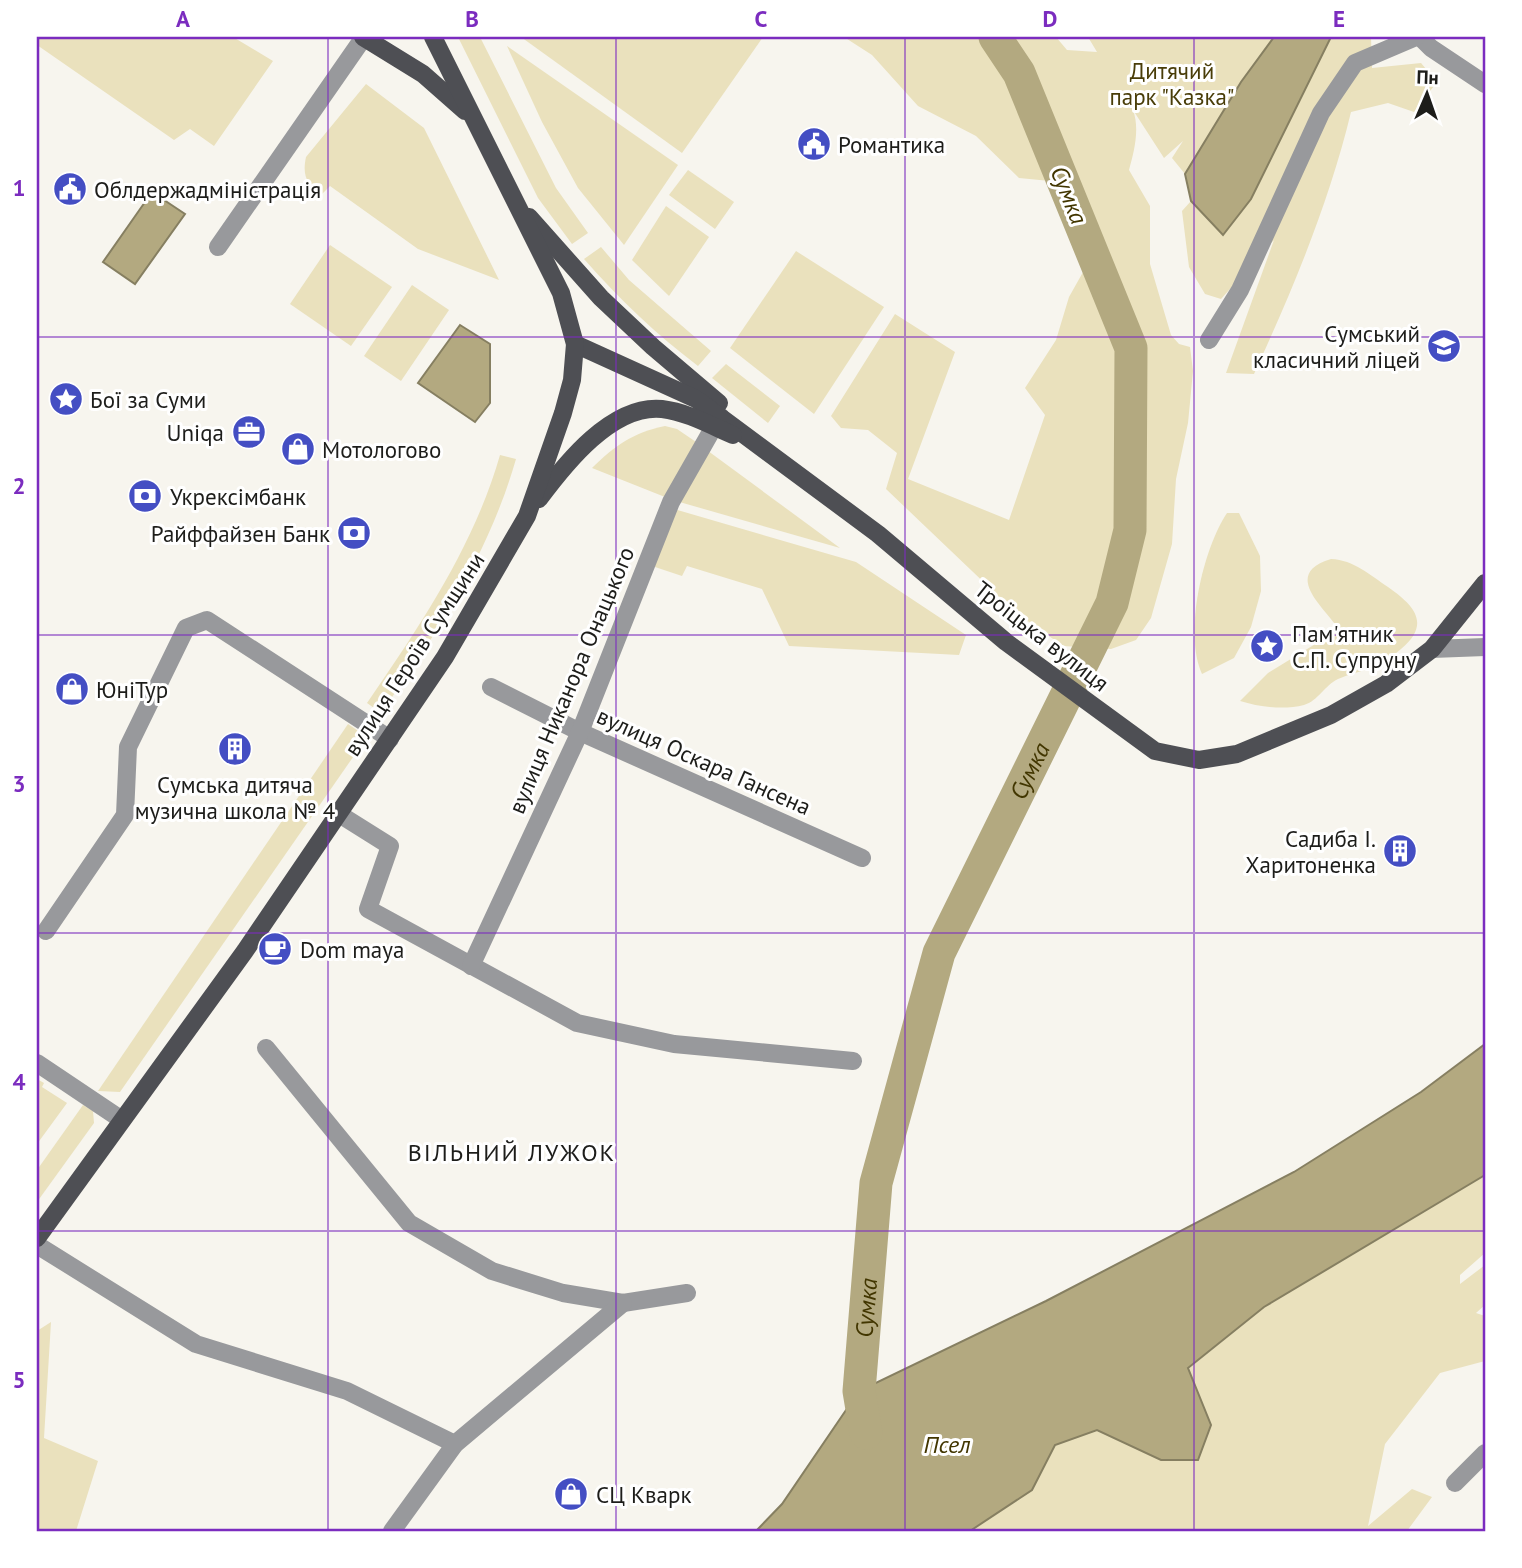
<svg xmlns="http://www.w3.org/2000/svg" width="1522" height="1568" viewBox="0 0 1522 1568" font-family="'PT Sans',sans-serif">
<style>
.green{fill:#eae1bd}
.water{fill:#b3a980;stroke:#867f61;stroke-width:2}
.lines{fill:none;stroke-linecap:round;stroke-linejoin:round}
.river{stroke:#b3a980;stroke-width:33}
.minor{stroke:#98999c;stroke-width:18}
.major{stroke:#4e4f54;stroke-width:18}
.grid{fill:none;stroke:#7b2cbf;stroke-width:2;stroke-opacity:0.55}
.labels{text-anchor:middle;dominant-baseline:central;stroke-width:6;stroke-linejoin:round;paint-order:stroke}
.park-label{font-size:23px;fill:#493d08;stroke:#fff}
.poi-label{font-size:23px;fill:#1d1d1a;stroke:#fff;text-anchor:start}
.street-label{font-size:23px;fill:#1d1d1a;stroke:#fff}
.water-label{font-size:24px;font-style:italic;fill:#423600;stroke:#fff}
.neighbourhood-label{font-size:24px;letter-spacing:2px;fill:#1d1d1a;stroke:#fff}
.neatline{fill:none;stroke:#7b2cbf;stroke-width:2.5}
.grid-label{font-size:23px;text-anchor:middle;font-weight:bold;fill:#7b2cbf}
</style>
<rect width="100%" height="100%" fill="#f7f5ee"/>
<!-- green -->
<g class="green">
<polygon points="37,37 233,37 273,61 214,146 190,129 174,140 37,45"/>
<polygon points="458,37 480,37 556,188 588,233 572,244 538,198"/>
<polygon points="521,37 763,37 682,153"/>
<path d="M844,37H1056L1067,50L1097,52L1088,37H1274L1241,82L1185,174L1172,158L1183,141L1164,158L1133,110C1140,129 1134,152 1129,170L1150,206V264L1171,335L1179,344L1190,347L1193,371L1188,423L1176,479L1172,544L1151,618L1136,640L1111,649L1063,646L1015,612L886,489L897,453L868,430L841,428L831,416L895,314L955,352L908,479L1009,520L1045,415L1025,388L1056,340L1069,297L1087,265L1095,237L1073,192L1050,181L1019,178L976,136L918,106L872,55Z"/>
<path d="M1331,37H1371L1372,68L1421,63L1437,82L1414,112L1388,103L1351,112C1329,203 1293,289 1254,374L1226,373L1274,240L1221,299L1205,294L1189,267L1182,211L1191,201L1223,234L1251,199Z"/>
<polygon points="507,46 678,165 624,245 578,188 542,122"/>
<path d="M366,84L424,128L499,280L418,249L330,186L320,196C307,183 302,176 306,157Z"/>
<polygon points="688,170 734,202 715,229 669,195"/>
<polygon points="666,206 709,237 669,296 632,260"/>
<polygon points="330,245 392,287 351,346 290,304"/>
<path d="M601,247L629,280L711,351L698,366C656,334 619,299 584,259Z"/>
<polygon points="796,251 884,307 814,414 730,348"/>
<polygon points="412,285 449,310 401,381 364,356"/>
<polygon points="726,364 780,406 768,423 712,378"/>
<path d="M665,426L677,429L699,444L670,499L592,468C614,446 634,432 665,426Z"/>
<polygon points="704,448 840,548 676,501"/>
<path d="M500,455L516,459C489,553 437,634 381,713L367,703C420,626 474,546 500,455Z"/>
<polygon points="674,509 856,562 966,635 959,655 789,646 762,589 687,566 682,576 652,566"/>
<path d="M1227,513H1239L1260,556L1261,591L1251,627L1234,658L1202,674C1183,633 1203,549 1227,513Z"/>
<path d="M1331,559C1354,560 1370,575 1388,587C1415,606 1431,624 1401,649C1393,656 1384,663 1374,667C1362,671 1350,674 1338,679C1325,685 1318,701 1304,705C1284,710 1259,707 1240,701L1268,673L1330,635L1335,624C1318,602 1285,573 1331,559Z"/>
<polygon points="348,724 367,737 120,1092 98,1091"/>
<polygon points="37,1079 44,1083 42,1087 67,1103 37,1144"/>
<polygon points="83,1105 93,1111 94,1123 37,1202 37,1170"/>
<polygon points="1485,1175 1485,1253 1460,1275 1460,1284 1485,1265 1485,1305 1476,1313 1485,1316 1485,1361 1440,1373 1385,1444 1368,1526 1412,1489 1432,1497 1407,1531 970,1531 1032,1490 1054,1445 1097,1430 1161,1460 1211,1425 1188,1369 1264,1307"/>
<polygon points="51,1322 44,1438 98,1461 76,1531 37,1531 37,1331"/>
</g>
<!-- water -->
<g class="water">
<polygon points="1274,37 1331,37 1251,199 1223,235 1191,201 1185,174 1241,82"/>
<polygon points="152,192 185,214 135,284 103,262"/>
<polygon points="460,325 490,344 490,403 475,422 418,383"/>
<polygon points="1485,1044 1485,1175 1264,1307 1188,1368 1211,1425 1198,1460 1161,1460 1097,1430 1055,1445 1032,1490 970,1531 756,1531 782,1504 859,1391 1046,1301 1294,1172 1421,1092"/>
</g>
<g class="lines">
<!-- river -->
<path class="river" id="s1" d="M866,1433L859,1391L876,1183L939,953L1112,603L1130,530L1131,348L1019,73L995,37"/>
<!-- minor -->
<g class="minor">
<polyline points="1420,37 1431,48 1485,84"/>
<polyline points="218,247 364,37"/>
<polyline points="1209,340 1240,290 1321,113 1355,63 1416,37"/>
<polyline points="1432,649 1485,647"/>
<polyline points="491,687 580,732 862,858"/>
<polyline points="339,814 390,846 368,909 577,1023 674,1044 853,1061"/>
<polyline points="46,931 125,815 128,747 186,628 207,620 390,739"/>
<polyline points="471,966 580,732 671,502 720,416"/>
<polyline points="266,1048 409,1223 492,1271 563,1293 623,1303 687,1293"/>
<polyline points="37,1063 122,1120"/>
<polyline points="37,1245 196,1344 347,1391 455,1444"/>
<polyline points="1455,1483 1485,1453"/>
<polyline points="392,1531 455,1444 623,1303"/>
</g>
<!-- major -->
<g class="major">
<polyline points="363,37 423,74 465,111"/>
<polyline points="529,217 601,298 653,347 719,403"/>
<polyline points="575,344 696,399 878,534 1006,642 1155,751 1199,760 1237,754 1331,715 1386,684 1432,649 1485,583"/>
<path d="M539,499C565,464 612,404 662,409C687,412 710,425 733,435"/>
<polyline points="37,1238 245,951 445,657 527,516 563,413 572,380 575,344 561,293 433,37"/>
</g>
</g>
<!-- grid -->
<path class="grid" d="M328,37V1531M616,37V1531M905,37V1531M1194,37V1531M37,337H1485M37,635H1485M37,933H1485M37,1231H1485"/>
<!-- icons -->
<defs>
<g id="civic-disc" transform="scale(1.75)"><circle r="9.5" fill="#444ec3" stroke="#fff"/><path d="M-.6-6.5H3V-4.5H.6V-3L4-1V1h2V6H-6V1h2V-1L-.6-3ZM-1.2 2.5V6h2.4V2.5Z" fill="#fff"/></g>
<g id="school-disc" transform="scale(1.75)"><circle r="9.5" fill="#444ec3" stroke="#fff"/><path d="M0-5L7-2L0 1L-7-2ZM-4 1L0 2.5L4 1V4Q0 6-4 4Z" fill="#fff"/></g>
<g id="sight-disc" transform="scale(1.75)"><circle r="9.5" fill="#444ec3" stroke="#fff"/><path d="M0-6L1.8-2.2L6-1.7L2.9 1.2L3.7 5.4L0 3.3L-3.7 5.4L-2.9 1.2L-6-1.7L-1.8-2.2Z" fill="#fff"/></g>
<g id="office-disc" transform="scale(1.75)"><circle r="9.5" fill="#444ec3" stroke="#fff"/><path d="M-6-3h4V-5.5h4V-3h4V5H-6ZM-1-4.5V-3h2v-1.5ZM-6 0V1H6V0Z" fill="#fff"/></g>
<g id="shop-disc" transform="scale(1.75)"><circle r="9.5" fill="#444ec3" stroke="#fff"/><path d="M-5-2.5h2.3a2.7 3.5 0 0 1 5.4 0H5L5.5 6h-11ZM-1.5-2.5h3a1.5 2.3 0 0 0-3 0Z" fill="#fff"/></g>
<g id="bank-disc" transform="scale(1.75)"><circle r="9.5" fill="#444ec3" stroke="#fff"/><path d="M-6-4H6V4H-6ZM0-2.3a2.3 2.3 0 1 0 0 4.6a2.3 2.3 0 1 0 0-4.6Z" fill="#fff"/></g>
<g id="building-disc" transform="scale(1.75)"><circle r="9.5" fill="#444ec3" stroke="#fff"/><path d="M-4-6H4V6H1V3H-1V6H-4ZM-2.5-4.3h1.7v1.8h-1.7ZM.8-4.3h1.7v1.8H.8ZM-2.5-1h1.7V.8h-1.7ZM.8-1h1.7V.8H.8Z" fill="#fff"/></g>
<g id="cafe-disc" transform="scale(1.75)"><circle r="9.5" fill="#444ec3" stroke="#fff"/><path d="M-5.5-4.5H6V0H3Q3 3.5 0 3.5H-2.5Q-5.5 3.5-5.5 0ZM3-3.2v2h1.7v-2ZM-6 4.5H4V6H-6Z" fill="#fff"/></g>
</defs>
<g fill-rule="evenodd">
<use href="#civic-disc" x="814" y="144"/>
<use href="#civic-disc" x="70" y="189"/>
<use href="#school-disc" x="1444" y="346"/>
<use href="#sight-disc" x="66" y="399"/>
<use href="#office-disc" x="249" y="432"/>
<use href="#shop-disc" x="298" y="449"/>
<use href="#bank-disc" x="145" y="496"/>
<use href="#bank-disc" x="354" y="533"/>
<use href="#sight-disc" x="1267" y="646"/>
<use href="#shop-disc" x="72" y="689"/>
<use href="#building-disc" x="235" y="749"/>
<use href="#building-disc" x="1400" y="851"/>
<use href="#cafe-disc" x="275" y="949"/>
<use href="#shop-disc" x="571" y="1494"/>
</g>
<g class="labels">
<!-- park labels -->
<g class="park-label">
<text x="1172" y="70">Дитячий<tspan x="1172" dy="26">парк "Казка"</tspan></text>
</g>
<!-- poi labels -->
<g class="poi-label">
<text x="838" y="144">Романтика</text>
<text x="94" y="189">Облдержадміністрація</text>
<text x="1420" y="333" text-anchor="end">Сумський<tspan x="1420" dy="26">класичний ліцей</tspan></text>
<text x="90" y="399">Бої за Суми</text>
<text x="224" y="432" text-anchor="end">Uniqa</text>
<text x="322" y="449">Мотологово</text>
<text x="170" y="496">Укрексімбанк</text>
<text x="330" y="533" text-anchor="end">Райффайзен Банк</text>
<text x="1292" y="633">Пам'ятник<tspan x="1292" dy="26">С.П. Супруну</tspan></text>
<text x="96" y="689">ЮніТур</text>
<text x="235" y="784" text-anchor="middle">Сумська дитяча<tspan x="235" dy="26">музична школа № 4</tspan></text>
<text x="1376" y="838" text-anchor="end">Садиба І.<tspan x="1376" dy="26">Харитоненка</tspan></text>
<text x="300" y="949">Dom maya</text>
<text x="596" y="1494">СЦ Кварк</text>
</g>
<!-- street labels -->
<g class="street-label">
<text transform="translate(1042 636) rotate(38)">Троїцька вулиця</text>
<text transform="translate(414 654) rotate(-57)">вулиця Героїв Сумщини</text>
<text transform="translate(571 680) rotate(-67)">вулиця Никанора Онацького</text>
<text transform="translate(704 761) rotate(24)">вулиця Оскара Гансена</text>
</g>
<!-- water labels -->
<g class="water-label">
<text transform="translate(1069 195) rotate(68)">Сумка</text>
<text stroke="none"><textPath href="#s1" startOffset="693">Сумка</textPath></text>
<text stroke="none"><textPath href="#s1" startOffset="126">Сумка</textPath></text>
<text x="947" y="1444">Псел</text>
</g>
<!-- neighbourhood labels -->
<g class="neighbourhood-label">
<text x="512" y="1152">ВІЛЬНИЙ ЛУЖОК</text>
</g>
</g>
<!-- border -->
<rect width="1522" height="1568" fill="none" stroke="#ffffff" stroke-width="77"/>
<!-- north arrow -->
<g transform="translate(1427 94) rotate(2)" stroke="#ffffff" stroke-width="5" paint-order="stroke">
<path d="M0-5L12 26L0 18L-12 26Z" fill="#1d1d1a"/>
<text y="-10" font-size="19" font-weight="bold" text-anchor="middle" fill="#1d1d1a">Пн</text>
</g>
<rect x="38" y="38" width="1446" height="1492" class="neatline"/>
<g class="grid-label">
<text x="183" y="27">A</text>
<text x="472" y="27">B</text>
<text x="761" y="27">C</text>
<text x="1050" y="27">D</text>
<text x="1339" y="27">E</text>
<text x="19" y="196">1</text>
<text x="19" y="494">2</text>
<text x="19" y="792">3</text>
<text x="19" y="1090">4</text>
<text x="19" y="1388">5</text>
</g>
</svg>
